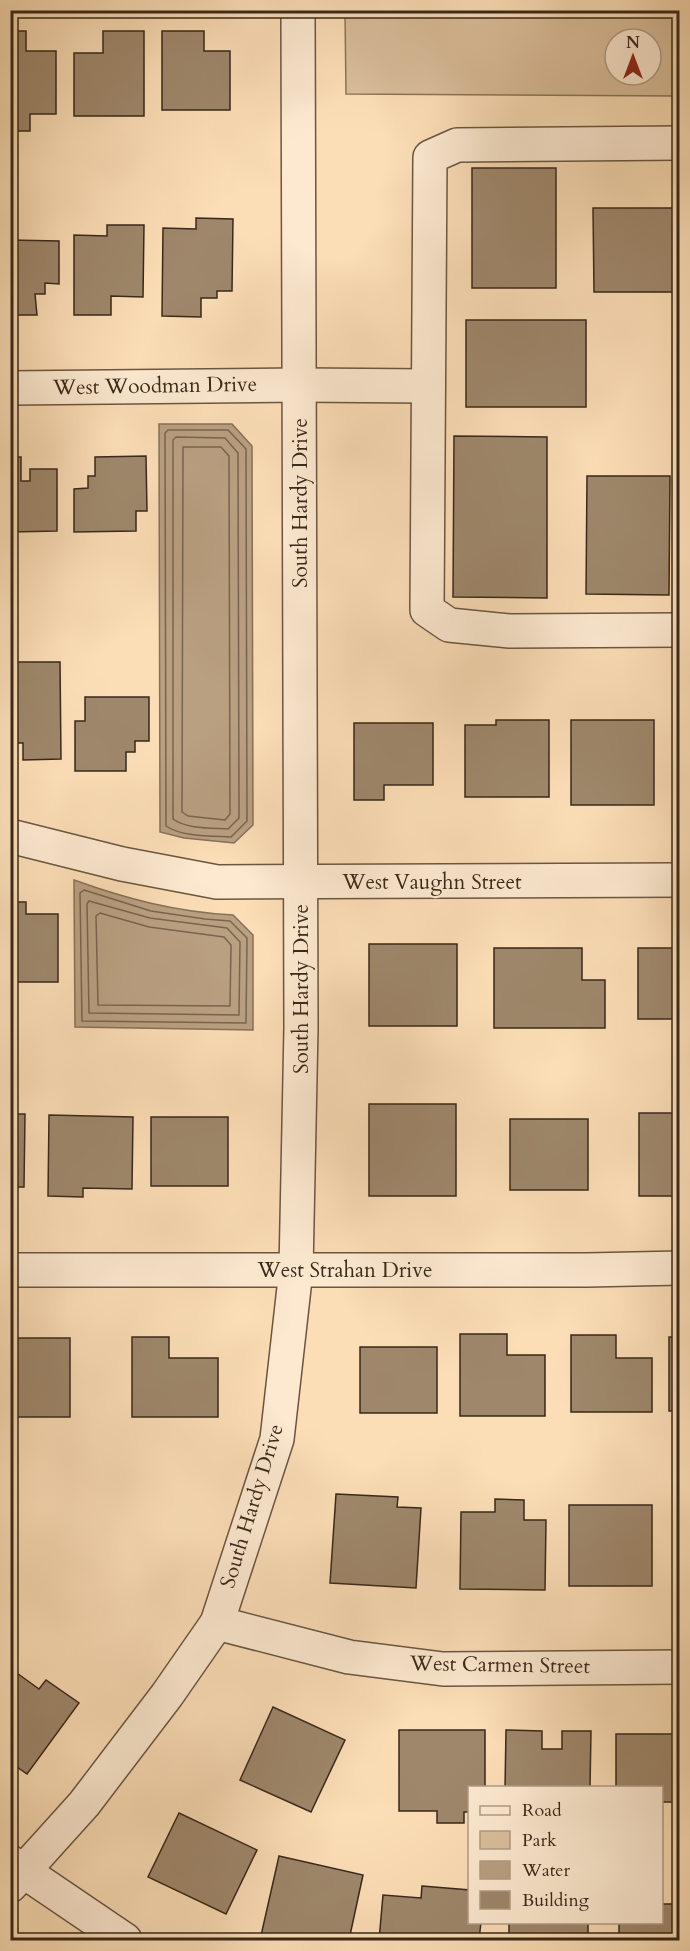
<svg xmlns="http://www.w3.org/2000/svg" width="690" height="1951" viewBox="0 0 690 1951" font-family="Cardo,serif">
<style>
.green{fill:#dabe9b;stroke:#8a745a;stroke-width:1.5;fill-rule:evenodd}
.water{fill:#b9a081;stroke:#867058;stroke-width:1.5}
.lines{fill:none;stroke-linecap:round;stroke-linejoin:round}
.shore{stroke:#79644e;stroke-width:1.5}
.building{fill:#9e876b;stroke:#39291a;stroke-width:1.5}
.minor-casing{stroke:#6a5641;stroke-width:36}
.minor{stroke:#fce9d0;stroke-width:33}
.labels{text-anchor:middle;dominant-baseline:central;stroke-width:4.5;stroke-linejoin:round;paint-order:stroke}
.street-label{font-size:21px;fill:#39291a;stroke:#fce9d0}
</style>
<rect width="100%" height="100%" fill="#fbddb6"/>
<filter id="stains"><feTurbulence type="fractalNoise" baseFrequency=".00333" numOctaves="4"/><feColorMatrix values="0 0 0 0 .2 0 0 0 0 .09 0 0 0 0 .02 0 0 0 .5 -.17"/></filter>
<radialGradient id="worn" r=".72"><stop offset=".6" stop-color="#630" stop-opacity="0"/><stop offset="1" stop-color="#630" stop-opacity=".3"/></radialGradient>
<!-- green -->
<path class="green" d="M345,11H679V96L346,94ZM615,39H651V75H615Z"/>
<!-- water -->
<g class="water">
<polygon points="159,424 232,424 252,446 253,825 234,843 184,838 160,832"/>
<path d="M74,880C127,899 176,912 233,915L253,935V1030L75,1027Z"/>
</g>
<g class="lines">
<!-- shore -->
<g class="shore">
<path d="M168,430H228L246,449L247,821L231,837C212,836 182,837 166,826L165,433Z"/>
<path d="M176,437L225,438L238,453L239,818L228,829C212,828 186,829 173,819V440Z"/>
<polygon points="183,447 221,447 229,456 230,814 225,820 188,816 182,812"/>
<polygon points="84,890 151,911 205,919 230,921 247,938 246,1023 82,1021 80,893"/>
<polygon points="89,901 150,918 227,928 240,942 239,1015 89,1013 87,904"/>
<polygon points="100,913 149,927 224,937 231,945 230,1006 98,1005 96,916"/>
</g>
</g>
<!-- building -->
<g class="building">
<polygon points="10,31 26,31 26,51 56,51 56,114 30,114 30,131 10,131"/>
<polygon points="103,31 144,31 144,116 74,116 74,53 103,53"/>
<polygon points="162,31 204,31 204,51 230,51 230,110 162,110"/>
<rect x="472" y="168" width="84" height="120"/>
<polygon points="593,208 680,208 680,292 594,292"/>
<polygon points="196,218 233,219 232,291 217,291 217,298 201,298 201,317 162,316 163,228 196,229"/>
<polygon points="107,225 144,225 143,297 111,296 111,315 74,315 74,235 107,236"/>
<polygon points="10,240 59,241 59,284 45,283 45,294 35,294 37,315 10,315"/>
<rect x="466" y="320" width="120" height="87"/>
<polygon points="454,436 547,437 547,598 453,597"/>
<polygon points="146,456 147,511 136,511 136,531 74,532 74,489 88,488 88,476 95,476 95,457"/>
<polygon points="10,457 21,457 21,481 30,481 30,469 57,469 57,531 10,532"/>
<polygon points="587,476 670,476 669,595 586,594"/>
<polygon points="10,662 60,662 61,759 23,760 23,743 10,743"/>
<polygon points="85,697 149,697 149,741 135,741 135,752 126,752 126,771 75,771 75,721 85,721"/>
<polygon points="496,720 549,720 549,797 465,797 465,725 496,725"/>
<rect x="571" y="720" width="83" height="85"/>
<polygon points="354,723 433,723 433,785 384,785 384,800 354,800"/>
<polygon points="677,727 680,727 680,805 678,805"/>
<polygon points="10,902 26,902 26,914 58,914 58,982 10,982"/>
<rect x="369" y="944" width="88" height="82"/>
<polygon points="494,948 582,948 582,980 605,980 605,1028 494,1028"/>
<rect x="638" y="948" width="42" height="71"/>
<rect x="369" y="1104" width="87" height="92"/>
<rect x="639" y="1113" width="41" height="83"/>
<polygon points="10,1114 25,1114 24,1187 10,1187"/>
<polygon points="49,1115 133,1117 132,1189 83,1188 83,1197 48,1196"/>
<rect x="151" y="1117" width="77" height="69"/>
<rect x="510" y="1119" width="78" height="71"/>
<polygon points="460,1334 507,1334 507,1355 545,1355 545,1416 460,1416"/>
<polygon points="571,1335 616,1335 616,1358 652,1358 652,1412 571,1412"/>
<polygon points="132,1337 169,1337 169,1358 218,1358 218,1417 132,1417"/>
<rect x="669" y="1337" width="11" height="74"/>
<polygon points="20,1338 70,1338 70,1417 10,1417 10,1339"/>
<rect x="360" y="1347" width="77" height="66"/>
<polygon points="336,1494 398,1497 397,1507 421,1508 416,1588 330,1583"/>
<polygon points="495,1499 524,1500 524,1520 546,1520 545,1590 460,1589 461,1512 495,1512"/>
<rect x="569" y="1505" width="83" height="81"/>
<rect x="674" y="1514" width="6" height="78"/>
<polygon points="10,1668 39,1689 46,1680 79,1703 27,1774 10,1762"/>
<polygon points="273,1707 345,1740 311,1812 240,1780"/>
<polygon points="399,1730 485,1730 485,1788 470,1788 470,1812 464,1812 464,1823 437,1823 437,1811 399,1811"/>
<polygon points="506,1730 542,1731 542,1749 562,1749 562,1731 591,1731 590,1788 505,1788"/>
<polygon points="616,1734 680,1734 680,1802 662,1802 662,1788 616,1788"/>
<polygon points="179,1813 257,1850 226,1914 148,1877"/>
<polygon points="279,1856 363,1875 349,1940 260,1940"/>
<polygon points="422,1886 470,1890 470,1922 481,1922 479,1940 379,1940 383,1895 421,1898"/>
<polygon points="662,1904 680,1904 680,1940 619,1940 619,1922 662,1922"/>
<rect x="509" y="1922" width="79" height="18"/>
</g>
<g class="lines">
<!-- minor casing -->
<g class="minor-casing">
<g id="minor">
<polyline points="680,143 457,145 430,157 427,610 449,625 510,631 680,630"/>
<polyline points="10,388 299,385 428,386"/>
<polyline points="10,836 122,864 217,882 680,880"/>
<polyline points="10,1270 587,1270 680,1268"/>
<polyline points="217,1623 349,1657 443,1669 680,1667"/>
<polyline points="10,1862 125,1940"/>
<polyline points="10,1886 84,1804 167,1695 217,1623 277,1439 296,1270 301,1028 298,10"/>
</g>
</g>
<!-- minor -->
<use href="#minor" class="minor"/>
</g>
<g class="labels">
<!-- street labels -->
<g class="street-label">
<text transform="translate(155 386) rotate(-1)">West Woodman Drive</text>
<text transform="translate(300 503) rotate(-90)">South Hardy Drive</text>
<text x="432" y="882">West Vaughn Street</text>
<text transform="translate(301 989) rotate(-90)">South Hardy Drive</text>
<text x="345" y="1270">West Strahan Drive</text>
<text transform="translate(252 1506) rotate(-73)">South Hardy Drive</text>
<text transform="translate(500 1665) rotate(1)">West Carmen Street</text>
</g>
</g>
<!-- margin -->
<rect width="690" height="1951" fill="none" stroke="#fbddb6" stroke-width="36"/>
<rect x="12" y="12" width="666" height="1927" fill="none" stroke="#39291a" stroke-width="3"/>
<rect x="18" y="18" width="654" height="1915" fill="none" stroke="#39291a" stroke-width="1.5"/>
<!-- legend -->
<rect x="468" y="1786" width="195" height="138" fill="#fce9d0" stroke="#ae9c87" stroke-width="1.5"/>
<rect x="480" y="1806" width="30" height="9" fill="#fce9d0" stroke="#ae9c87" stroke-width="1.5"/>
<text x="522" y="1816" font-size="18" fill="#39291a">Road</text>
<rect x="480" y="1831" width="30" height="18" fill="#dabe9b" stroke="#ae9c87" stroke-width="1.5"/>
<text x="522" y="1846" font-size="18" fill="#39291a">Park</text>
<rect x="480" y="1861" width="30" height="18" fill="#b9a081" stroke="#ae9c87" stroke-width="1.5"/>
<text x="522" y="1876" font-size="18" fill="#39291a">Water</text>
<rect x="480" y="1891" width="30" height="18" fill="#9e876b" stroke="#ae9c87" stroke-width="1.5"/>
<text x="522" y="1906" font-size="18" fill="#39291a">Building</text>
<!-- north arrow -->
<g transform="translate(633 57)"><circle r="28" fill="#fce9d0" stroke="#ae9c87" stroke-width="1.5"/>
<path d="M0-4.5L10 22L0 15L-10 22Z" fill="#8f2418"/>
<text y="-9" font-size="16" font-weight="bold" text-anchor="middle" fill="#39291a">N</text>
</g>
<rect width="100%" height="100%" filter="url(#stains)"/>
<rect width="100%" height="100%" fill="url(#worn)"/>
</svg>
